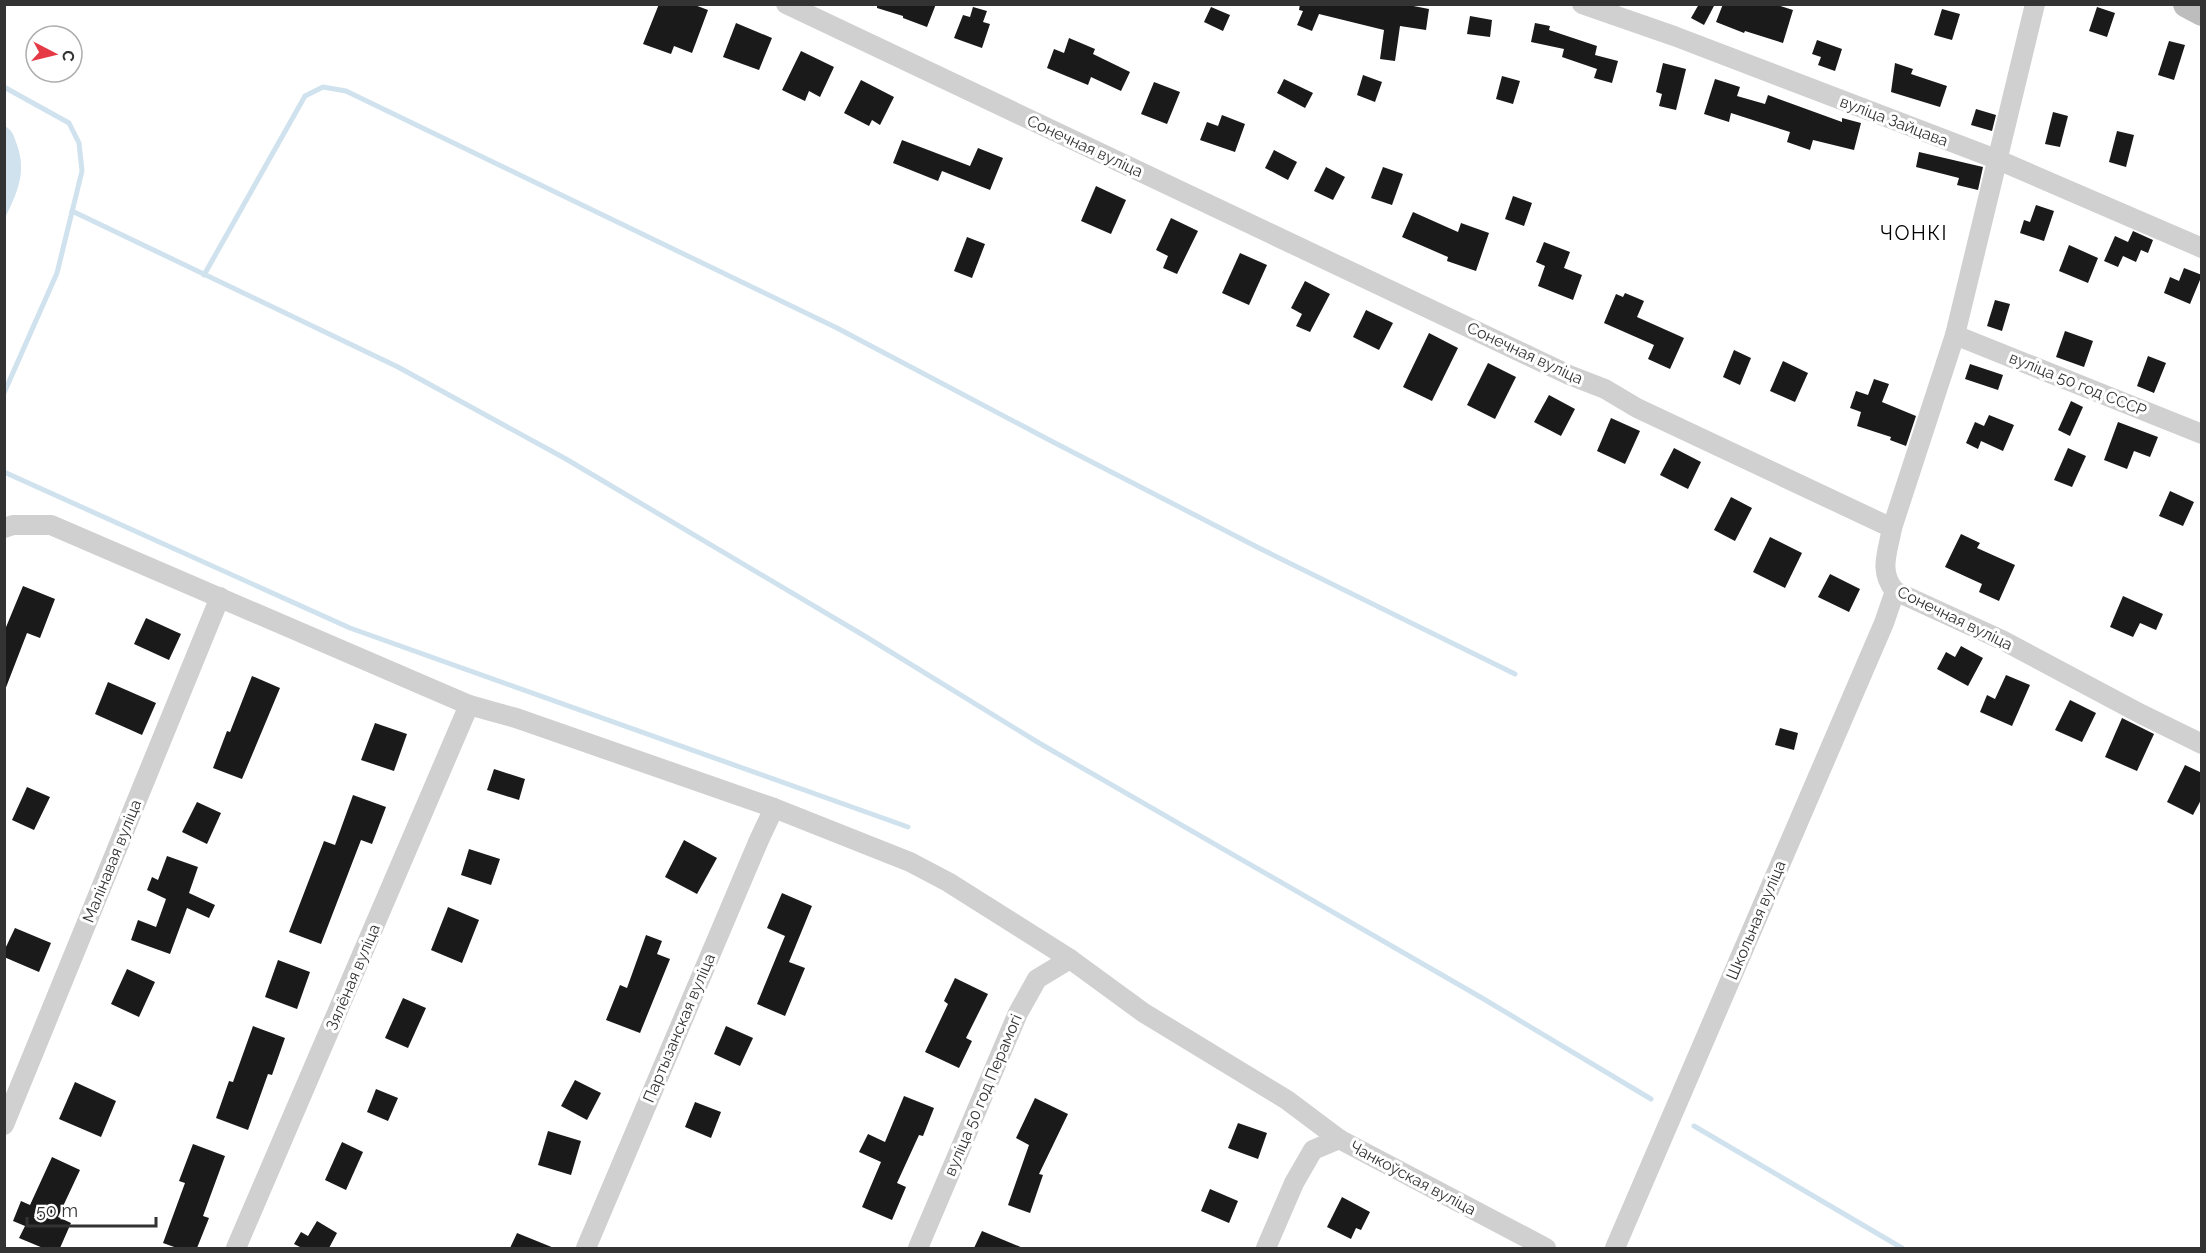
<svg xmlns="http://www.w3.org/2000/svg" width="2206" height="1253" viewBox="0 0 2206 1253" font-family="Raleway,sans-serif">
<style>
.water{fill:#cfe2ee}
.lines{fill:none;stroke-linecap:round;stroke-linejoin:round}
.stream{stroke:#cfe2ee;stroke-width:5}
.building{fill:#1a1a1a}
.street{stroke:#d0d0d0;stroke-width:20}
.secondary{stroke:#bdbdbd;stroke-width:28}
.labels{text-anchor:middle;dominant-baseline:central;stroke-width:6;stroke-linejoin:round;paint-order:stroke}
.street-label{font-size:16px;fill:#333;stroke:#fff}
.quarter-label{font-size:20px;letter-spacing:1.5px;fill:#000;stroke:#fff}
</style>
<rect width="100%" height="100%" fill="#fff"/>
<!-- water -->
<path class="water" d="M5,126C13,131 14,136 17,145C27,173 17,193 5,218Z"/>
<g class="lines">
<!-- stream -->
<g class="stream">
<polyline points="4,87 69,123 79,143 82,171 57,273 4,393"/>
<polyline points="72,211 398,367 566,459 868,638 1039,743 1482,998 1651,1099"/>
<polyline points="204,275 305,96 323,87 346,91 837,328 1055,443 1259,548 1515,674"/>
<polyline points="4,472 350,628 908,827"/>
<polyline points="1694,1126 1902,1248"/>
</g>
</g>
<!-- building -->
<g class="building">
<polygon points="659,4 692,4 708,10 692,53 674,46 671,54 643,44"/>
<polygon points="877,4 936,4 927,27 903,18 903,16 877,8"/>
<polygon points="1300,4 1403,4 1429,9 1426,30 1400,26 1395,61 1380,59 1384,30 1319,14 1312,31 1297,25 1303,11 1299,10"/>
<polygon points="1699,4 1715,4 1704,25 1691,18"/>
<polygon points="1723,4 1774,4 1793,10 1783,43 1745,31 1744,33 1716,22"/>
<polygon points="973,7 987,11 983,22 990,24 982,48 954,38 963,15 970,17"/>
<polygon points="1211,7 1230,15 1223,31 1204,22"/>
<polygon points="2097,7 2115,13 2107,37 2089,31"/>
<polygon points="1942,9 1960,14 1952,40 1934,35"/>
<polygon points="1470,16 1492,20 1490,37 1467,34"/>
<polygon points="736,23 772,38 759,70 723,57"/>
<polygon points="1535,23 1550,26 1549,30 1597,46 1595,55 1618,61 1612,83 1594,78 1597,69 1562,57 1564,49 1531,42"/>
<polygon points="1069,38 1095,49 1093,54 1130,72 1121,91 1091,77 1088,85 1047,68 1054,49 1064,53"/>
<polygon points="1817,40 1842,49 1835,71 1818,65 1821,57 1812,54"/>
<polygon points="2169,41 2185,45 2174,80 2158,75"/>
<polygon points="801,51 834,67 820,97 809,91 805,101 782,90"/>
<polygon points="1663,63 1686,69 1676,110 1659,106 1662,94 1656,92"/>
<polygon points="1895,63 1913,69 1911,74 1947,86 1940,107 1891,92"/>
<polygon points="1363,75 1382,82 1375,102 1357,95"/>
<polygon points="1502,76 1520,81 1513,104 1496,99"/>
<polygon points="1284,79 1313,93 1305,108 1277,93"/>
<polygon points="1715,79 1740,87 1737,96 1765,104 1768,95 1842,122 1842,118 1861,123 1854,150 1813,140 1810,150 1787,142 1790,132 1731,113 1729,122 1704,114"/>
<polygon points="861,80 894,97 880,125 872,120 869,126 844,113"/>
<polygon points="1154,82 1180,92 1167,124 1141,114"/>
<polygon points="1976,109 1996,115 1992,131 1971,125"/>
<polygon points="2053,112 2068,116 2060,147 2045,144"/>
<polygon points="1222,115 1245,124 1235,152 1200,140 1207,122 1218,126"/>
<polygon points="2117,131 2134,135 2126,167 2109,162"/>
<polygon points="902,140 970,166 978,148 1003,158 990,190 942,171 938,181 893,163"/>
<polygon points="1274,150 1297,162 1288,180 1265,168"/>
<polygon points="1919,152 1983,167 1978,190 1957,185 1959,178 1916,167"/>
<polygon points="1326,167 1345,177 1333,200 1314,191"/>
<polygon points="1383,167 1403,174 1392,205 1371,198"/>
<polygon points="1096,186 1126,200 1111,234 1081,221"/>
<polygon points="1513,196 1532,203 1524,226 1505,219"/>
<polygon points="2036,205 2054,211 2044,241 2020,233 2024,220 2030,222"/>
<polygon points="1413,212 1458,232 1461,223 1489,233 1476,271 1447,261 1448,257 1402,237"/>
<polygon points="1171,218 1198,231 1177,274 1163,268 1168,256 1156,250"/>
<polygon points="2133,231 2153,240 2148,253 2141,250 2136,262 2123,256 2118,267 2104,261 2115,236 2128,242"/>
<polygon points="967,237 985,244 972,278 954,271"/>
<polygon points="1544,242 1570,252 1564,268 1582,275 1573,300 1538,286 1545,266 1536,262"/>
<polygon points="2069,245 2098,258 2088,283 2059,271"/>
<polygon points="1240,253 1267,265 1249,305 1222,293"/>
<polygon points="2184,268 2202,275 2190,304 2164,293 2170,277 2179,281"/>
<polygon points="1305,281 1330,294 1310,332 1296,326 1302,314 1291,308"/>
<polygon points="1625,293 1644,301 1637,317 1684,338 1670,369 1648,359 1654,345 1604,323 1616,294 1623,297"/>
<polygon points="1995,300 2010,304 2002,331 1987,326"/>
<polygon points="1366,310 1393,323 1379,350 1353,337"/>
<polygon points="2065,331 2093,341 2084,367 2056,357"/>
<polygon points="1429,333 1458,348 1432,401 1403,387"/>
<polygon points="1734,350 1751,358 1740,385 1723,377"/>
<polygon points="2148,356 2166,363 2154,393 2137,386"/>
<polygon points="1783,361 1808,373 1795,402 1770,391"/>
<polygon points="1488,363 1516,377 1495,419 1467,405"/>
<polygon points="1970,364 2003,375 1998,390 1965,379"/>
<polygon points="1874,379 1889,384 1882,402 1916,416 1906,446 1890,440 1891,437 1857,426 1861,412 1850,408 1856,391 1868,395"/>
<polygon points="1549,395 1575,409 1561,436 1534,422"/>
<polygon points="2071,401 2083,407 2070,436 2058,430"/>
<polygon points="1989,415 2014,425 2003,451 1981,441 1978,449 1966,443 1975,422 1984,426"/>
<polygon points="1611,418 1640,431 1625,464 1597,451"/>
<polygon points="2118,422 2158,437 2150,457 2134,451 2127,469 2104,460"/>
<polygon points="1674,448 1701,462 1688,489 1660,475"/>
<polygon points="2068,448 2086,456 2072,487 2054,480"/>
<polygon points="2170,491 2194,502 2183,526 2159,516"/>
<polygon points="1731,497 1752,508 1735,541 1714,530"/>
<polygon points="1961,534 1980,543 1977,548 2015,565 1999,601 1979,592 1982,584 1945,567"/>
<polygon points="1770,537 1802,553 1785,588 1753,572"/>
<polygon points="1830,574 1860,589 1849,612 1818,597"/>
<polygon points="23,586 55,599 40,638 27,633 5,690 4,632"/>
<polygon points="2123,596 2163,614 2156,630 2140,623 2133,637 2110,627"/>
<polygon points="146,618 181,634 169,660 134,644"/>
<polygon points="1961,646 1983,658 1968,686 1937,669 1946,652 1955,657"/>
<polygon points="2006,675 2030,685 2012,726 1980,712 1987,695 1995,699"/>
<polygon points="252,676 280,688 242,779 213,768 227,731 230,732"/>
<polygon points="108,682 156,703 142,735 95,714"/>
<polygon points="2070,700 2096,713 2082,742 2055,730"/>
<polygon points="2122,718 2154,734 2137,771 2105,757"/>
<polygon points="375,723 407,734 394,771 361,760"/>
<polygon points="1780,728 1798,733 1794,750 1775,745"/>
<polygon points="2185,765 2202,773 2202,798 2193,815 2167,802"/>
<polygon points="494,769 525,779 519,800 487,790"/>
<polygon points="27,787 50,797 34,830 12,820"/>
<polygon points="353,795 386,807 372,844 361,840 321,944 289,932 324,841 335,845"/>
<polygon points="197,802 221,813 207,844 182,832"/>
<polygon points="684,840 717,858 697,894 665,877"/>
<polygon points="469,849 500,859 491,885 461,875"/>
<polygon points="167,856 198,867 189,893 215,905 209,918 187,908 170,954 131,940 138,920 156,927 166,899 147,890 152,877 158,880"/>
<polygon points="782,893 812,906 789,962 805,968 785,1016 757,1004 785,936 767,928"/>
<polygon points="448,907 479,920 462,963 431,950"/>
<polygon points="15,928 51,943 39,972 4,957 4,951"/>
<polygon points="646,935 662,941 657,954 670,959 640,1033 606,1020 620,985 627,988"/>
<polygon points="278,960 310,972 297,1009 265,997"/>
<polygon points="127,969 155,982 139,1017 111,1004"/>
<polygon points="955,978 988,994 966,1038 972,1041 959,1068 925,1052 948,1004 944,1001"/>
<polygon points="403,998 426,1008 408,1048 385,1038"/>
<polygon points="253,1026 285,1038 272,1075 268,1074 248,1130 216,1118 229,1081 233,1082"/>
<polygon points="726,1026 753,1038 740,1066 714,1054"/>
<polygon points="575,1080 601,1093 587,1120 561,1106"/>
<polygon points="75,1082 116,1101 101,1137 59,1119"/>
<polygon points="376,1089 398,1098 388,1121 367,1112"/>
<polygon points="904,1096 934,1108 923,1136 919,1135 897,1183 906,1187 892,1220 862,1207 881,1162 859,1152 868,1134 885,1142"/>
<polygon points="1035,1098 1068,1114 1039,1174 1043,1175 1030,1213 1008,1205 1029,1145 1016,1138"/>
<polygon points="695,1102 721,1112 711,1138 685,1127"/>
<polygon points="1238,1123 1267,1133 1258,1159 1228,1148"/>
<polygon points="548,1131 581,1141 571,1175 538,1165"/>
<polygon points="342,1142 363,1152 346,1190 325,1180"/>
<polygon points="193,1144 225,1156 203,1216 209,1218 197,1248 177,1248 163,1243 185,1183 179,1181"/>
<polygon points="52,1157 80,1170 58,1217 71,1223 60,1248 43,1248 19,1238 25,1226 13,1221 21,1201 30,1205"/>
<polygon points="1210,1189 1238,1201 1229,1223 1201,1211"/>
<polygon points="1342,1197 1370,1212 1361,1230 1356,1228 1351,1239 1327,1227"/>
<polygon points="317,1221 337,1233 329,1248 330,1248 302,1248 294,1244 301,1232 308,1236"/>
<polygon points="982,1231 1023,1248 974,1248"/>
<polygon points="517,1233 554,1248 510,1248"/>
</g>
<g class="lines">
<!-- street -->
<g class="street">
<path d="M786,4L1569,375L1605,389L1637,408L1892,528C1888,552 1878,571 1895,591L2002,640L2141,714L2202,744"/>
<polyline points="1582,4 1674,36 1996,159 2202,248"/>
<polyline points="1955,335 2202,434"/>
<polyline points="4,528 13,525 51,525 469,705 516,718 774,808 910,862 948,882 1070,959 1144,1013 1287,1100 1339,1139"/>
<polyline points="1892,528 1955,335 2035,4"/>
<polyline points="4,1125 220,597"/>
<polyline points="236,1248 469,705"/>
<polyline points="586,1248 759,840 774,808"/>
<polyline points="918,1248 1018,1013 1037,979 1070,959"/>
<polyline points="1266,1248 1294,1183 1313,1150 1339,1139 1546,1248"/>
<polyline points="1615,1248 1884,623 1895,591"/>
</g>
<!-- secondary -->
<polyline class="secondary" points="2187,4 2202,12"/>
</g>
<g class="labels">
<!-- street labels -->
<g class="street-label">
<text transform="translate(1894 121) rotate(21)">вуліца Зайцава</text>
<text transform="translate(1085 146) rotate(25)">Сонечная вуліца</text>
<text transform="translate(1525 353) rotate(25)">Сонечная вуліца</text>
<text transform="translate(2078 384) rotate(22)">вуліца 50 год СССР</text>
<text transform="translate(1955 618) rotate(26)">Сонечная вуліца</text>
<text transform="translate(112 861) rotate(-68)">Малінавая вуліца</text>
<text transform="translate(1756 920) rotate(-67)">Школьная вуліца</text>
<text transform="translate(353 977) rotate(-67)">Зялёная вуліца</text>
<text transform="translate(679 1028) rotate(-67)">Партызанская вуліца</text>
<text transform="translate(983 1095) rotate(-67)">вуліца 50 год Перамогі</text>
<text transform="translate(1413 1178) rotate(28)">Чанкоўская вуліца</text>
</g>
<!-- quarter labels -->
<g class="quarter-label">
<text x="1914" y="233">ЧОНКІ</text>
</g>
</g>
<!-- border -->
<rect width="2206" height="1253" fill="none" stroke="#333333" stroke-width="12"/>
<!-- north arrow -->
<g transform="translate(54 54) rotate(97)"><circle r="28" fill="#ffffff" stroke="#adadad" stroke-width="1.5"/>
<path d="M0-4.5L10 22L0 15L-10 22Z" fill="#e63946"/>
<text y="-9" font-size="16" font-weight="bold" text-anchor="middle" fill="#333333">С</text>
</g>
<!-- scale -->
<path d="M27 1217v9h129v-9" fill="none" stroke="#333333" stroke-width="3"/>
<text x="36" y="1217" font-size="18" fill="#333333" stroke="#ffffff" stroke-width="4.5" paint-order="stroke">50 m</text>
</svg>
